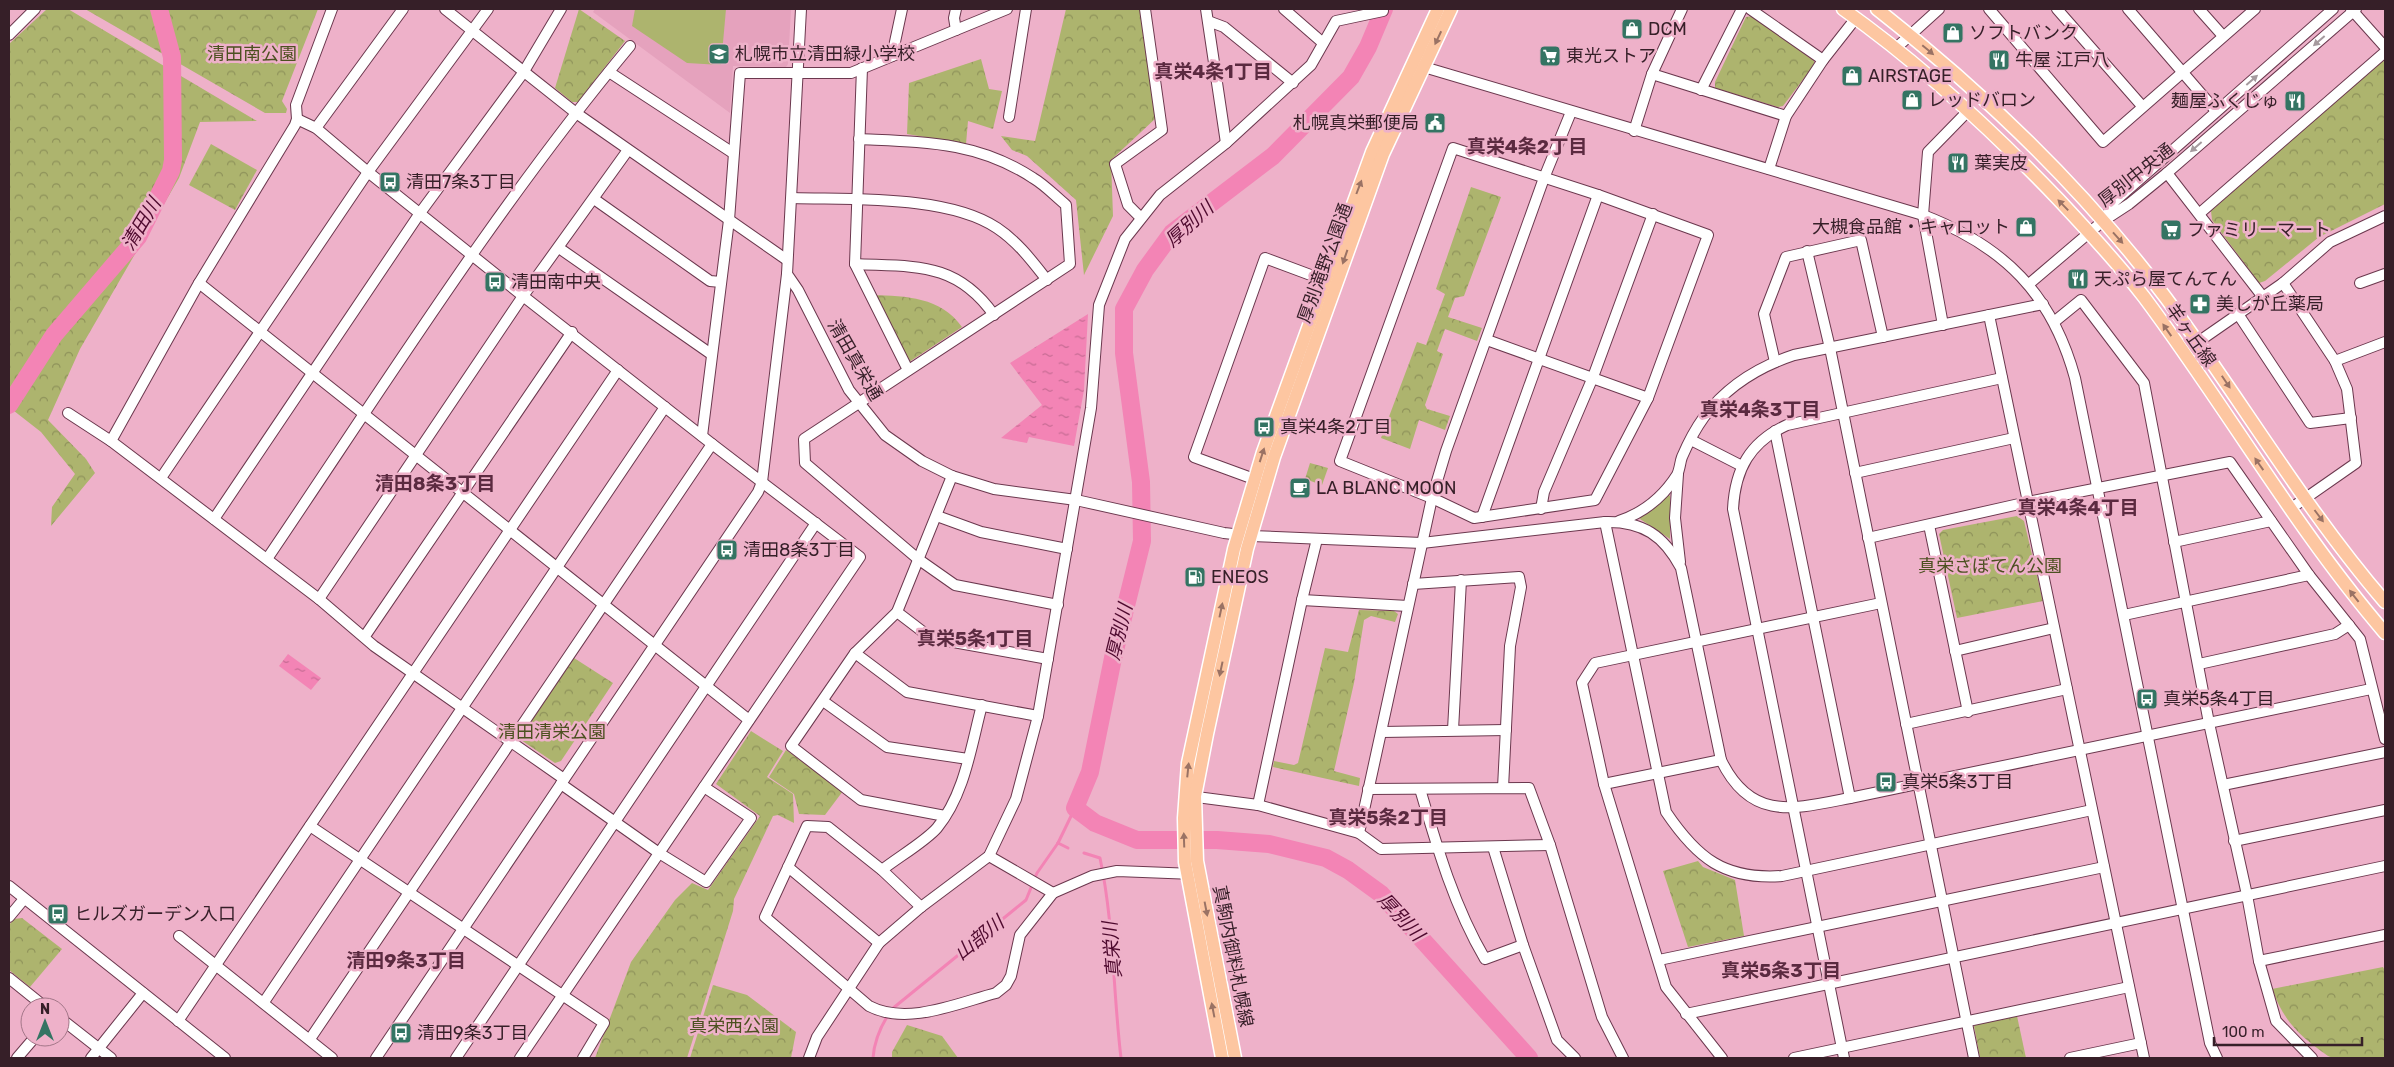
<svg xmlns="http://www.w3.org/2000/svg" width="2394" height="1067" viewBox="0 0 2394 1067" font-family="Rubik,'Noto Sans JP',sans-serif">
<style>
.built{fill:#e5a2bd}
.grass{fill:#adb46e}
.forest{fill:url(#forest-crowns)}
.water{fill:url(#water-ripples)}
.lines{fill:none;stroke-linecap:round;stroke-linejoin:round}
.stream{stroke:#f384b5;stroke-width:3}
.river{stroke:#f384b5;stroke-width:18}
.minor-casing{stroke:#6b384e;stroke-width:12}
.major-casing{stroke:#fff;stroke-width:15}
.minor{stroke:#fff;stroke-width:10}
.major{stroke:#fdc6a1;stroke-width:12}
.oneway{fill:#9a7264}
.oneway2{fill:#a59a9e}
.labels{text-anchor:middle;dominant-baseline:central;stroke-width:5;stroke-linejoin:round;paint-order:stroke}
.poi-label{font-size:18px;fill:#361f28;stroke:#eeb1c9;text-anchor:start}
.park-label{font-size:18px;fill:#4c5020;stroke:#eeb1c9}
.street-label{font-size:18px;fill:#361f28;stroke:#eeb1c9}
.neighbourhood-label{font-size:19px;font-weight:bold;fill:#5b2a40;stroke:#eeb1c9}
.water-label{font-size:19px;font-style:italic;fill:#4e092e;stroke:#eeb1c9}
</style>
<defs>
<pattern id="forest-crowns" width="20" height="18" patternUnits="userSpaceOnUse" patternTransform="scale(1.25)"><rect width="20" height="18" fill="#adb46e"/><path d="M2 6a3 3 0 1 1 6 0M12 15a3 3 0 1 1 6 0" fill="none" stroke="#8e925a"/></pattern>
<pattern id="water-ripples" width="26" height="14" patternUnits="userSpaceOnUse" patternTransform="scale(1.25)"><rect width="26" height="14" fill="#f384b5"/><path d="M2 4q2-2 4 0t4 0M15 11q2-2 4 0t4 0" fill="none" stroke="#c66b93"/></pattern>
</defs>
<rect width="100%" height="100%" fill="#eeb1c9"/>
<!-- built -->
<polygon class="built" points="595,9 791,9 788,64 786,67 733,66 730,113 593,12"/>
<!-- grass -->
<g class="grass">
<polygon points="635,9 726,9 721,65 687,63 632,26"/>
<polygon points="1668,494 1670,496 1670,539 1640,519 1641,516"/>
</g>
<!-- forest -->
<g class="forest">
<polygon points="47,9 68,9 257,121 200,122 179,178 80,349 48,420 86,459 95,473 51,526 52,507 75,474 41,432 9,407 9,44"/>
<polygon points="85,9 318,9 282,101 287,109 286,113 265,113"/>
<polygon points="579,9 625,41 578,102 572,102 555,88"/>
<polygon points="1066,9 1140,9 1156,118 1111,160 1113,216 1084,275 1076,200 1027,156 1012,150 1001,136 1035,141"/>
<polygon points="1752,16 1814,61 1814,65 1783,106 1778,107 1715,88 1715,82 1746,17"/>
<polygon points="981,59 989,89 1002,91 993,129 968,121 966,144 907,134 909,83"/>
<polygon points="2384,61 2385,204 2319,237 2265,281 2259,283 2212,220 2211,211 2379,63"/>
<polygon points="211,144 257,170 235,210 189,185"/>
<polygon points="1471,187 1501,197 1464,296 1455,298 1448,317 1482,328 1477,341 1445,329 1437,351 1443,354 1425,405 1427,409 1450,416 1445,430 1419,420 1410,449 1381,438 1417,342 1426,345 1445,294 1436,289"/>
<path d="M873,295C906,296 941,297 962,327L909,362Z"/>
<polygon points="1310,463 1328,468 1322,485 1305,479"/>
<polygon points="2017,516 2024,521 2043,601 1957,618 1939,534 1943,530"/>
<polygon points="1359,610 1394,611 1398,614 1395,622 1371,616 1364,620 1354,683 1334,771 1360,778 1359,786 1273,767 1274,761 1294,765 1298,763 1325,648 1348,652"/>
<polygon points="574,658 613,683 561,761 555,763 521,740 521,736"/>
<polygon points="751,731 783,751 767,777 793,794 794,823 778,815 773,816 734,899 733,911 687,1058 595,1058 631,962 675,900 692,883 708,890 760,816 716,784"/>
<polygon points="786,750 843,791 825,815 799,814 794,794 769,777"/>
<polygon points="1698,861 1703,867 1735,880 1744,936 1688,947 1663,871"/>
<polygon points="22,918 62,949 30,987 9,970 9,925 14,919"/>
<path d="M2383,967L2385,971V1058H2333L2328,1056C2300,1036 2284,1022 2272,989Z"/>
<polygon points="713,985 747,995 796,1032 791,1058 690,1058"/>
<polygon points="2017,1016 2026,1058 1980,1058 1974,1026 1977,1023"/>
<polygon points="907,1025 942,1036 958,1058 892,1058 892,1052"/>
</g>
<!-- water -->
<g class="water">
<polygon points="1088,314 1084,390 1074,446 1029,437 1027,443 1001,438 1042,405 1010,363"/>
<polygon points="288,654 321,678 311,690 279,666"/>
</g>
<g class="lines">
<!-- stream -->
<g class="stream">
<polyline points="1058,843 1068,848"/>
<path d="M1084,853L1100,858C1114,924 1113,992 1121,1058"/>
<polyline points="892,1009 1026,900 1037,873 1058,843 1075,808"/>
<path d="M873,1058C874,1042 880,1028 888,1015"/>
</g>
<!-- river -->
<g class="river">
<polyline points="1384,9 1368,47 1351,77 1273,156 1172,233 1145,270 1124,309 1124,353 1141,482 1142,541 1113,658 1090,772 1075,808 1095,823 1137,840 1217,840 1269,844 1326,858 1348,870 1381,894 1529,1058"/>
<polyline points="9,405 54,335 138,237 171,171 173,160 172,57 159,9"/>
</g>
<!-- minor casing -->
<g class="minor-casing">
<g id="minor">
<polyline points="332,9 296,105 297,119 295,125 199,283 111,441 319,599 374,646 564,779"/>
<polyline points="445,9 576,113 787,260"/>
<path d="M801,9L787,274L798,290L849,390L885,435L922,461L952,476L994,489L1076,500L1224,533L1251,536L1422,543L1605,522C1643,521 1664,536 1681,568L1721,760C1751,822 1794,809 1850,798L2371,689"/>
<polyline points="956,9 954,18 956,30"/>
<polyline points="1206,9 1226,143"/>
<polyline points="1284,9 1323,43"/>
<polyline points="1750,9 1823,60"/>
<polyline points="1989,9 2103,142 2255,9"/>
<polyline points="2057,9 2142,106"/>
<polyline points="2128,9 2216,111"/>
<polyline points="2199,9 2223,36"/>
<polyline points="2351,9 2385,47"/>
<polyline points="1208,21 1224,27 1293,83"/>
<polyline points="9,35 35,9"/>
<polyline points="1896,48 1939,9"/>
<polyline points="892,56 902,9"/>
<path d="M1417,65L1923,215C2004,246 2052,294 2075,378L2210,1043L2217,1058"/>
<polyline points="862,68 855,264 908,370"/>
<polyline points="609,72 733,153"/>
<polyline points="1652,74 1786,116"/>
<polyline points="1701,90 1742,9"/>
<polyline points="1009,117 1026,9"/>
<polyline points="297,119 316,128 368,172 523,296 712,444 860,557 520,1058"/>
<polyline points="316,128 403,9"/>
<polyline points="1634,131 1652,74 1682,9"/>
<path d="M859,139C923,142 977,141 1033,178C1045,185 1055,196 1066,205L1070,264L804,439L805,463L918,559L955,585L1058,605"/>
<polygon points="1453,148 1598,195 1708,235 1648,398 1595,500 1474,518 1432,498 1340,461"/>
<polyline points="1769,169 1786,116 1823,60 1856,18"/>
<polyline points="2167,173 2263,297"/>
<path d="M793,198C852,200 948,195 997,228C1018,242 1032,261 1047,280"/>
<polyline points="594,199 710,281 721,282"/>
<polyline points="2200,213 2385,52"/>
<polyline points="1141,218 1128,205 1115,164 1162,130 1145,9"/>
<polyline points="2104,220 2115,201 2333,9"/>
<polyline points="559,248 711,354"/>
<polyline points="1807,251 1830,348 1974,1058"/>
<path d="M855,264C914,267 956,261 994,315"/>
<polyline points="199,283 749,720"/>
<polyline points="2283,283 2335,361"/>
<polyline points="2360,283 2385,274"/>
<polyline points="2029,284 2103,221 2129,204 2167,173 2356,9"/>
<polyline points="2238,314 2310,423 2351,418"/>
<polyline points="1989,315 2144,1058"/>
<polyline points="2054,322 2081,300 2144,383 2209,723 2247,895 2259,961 2276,1021 2312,1058"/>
<polyline points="1943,325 1923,215 1928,152 1969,110"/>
<polyline points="1487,340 1648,398"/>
<polyline points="2198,342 2283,283 2330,242 2385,216"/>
<polyline points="1775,362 1764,314 1786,257 1861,240 1883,337"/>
<polyline points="68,413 111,441"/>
<polyline points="1775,431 1850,798"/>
<polyline points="702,436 729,220 740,73 851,73 1007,9"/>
<polyline points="1691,440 1742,466"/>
<polyline points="1855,473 2014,438"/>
<polyline points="1678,474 1675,518 1680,562"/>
<polyline points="161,478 368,172 488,9"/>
<polyline points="1254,479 1194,457 1265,258 1324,280"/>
<polyline points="1541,509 1544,492 1593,377 1653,214"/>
<polyline points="2290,509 2356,463 2347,389 2335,361 2385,342"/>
<polyline points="937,516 981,532 1067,549"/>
<polyline points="1482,517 1598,195"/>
<polyline points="214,519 420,213 523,73 561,9"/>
<path d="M1619,521C1643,513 1663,497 1677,475C1680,469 1680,462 1682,457C1688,443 1696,428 1704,417C1727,386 1758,367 1794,355L2043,304"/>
<path d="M1605,522L1666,812C1697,858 1724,880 1782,876L2092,810"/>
<polyline points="1929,525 1968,712"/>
<polyline points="1868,538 2028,502 2230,462 2309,575 2360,639 2385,739"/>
<polyline points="2174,542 2271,521"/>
<path d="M267,559C384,386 496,207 630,46"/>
<polyline points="1413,584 1519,577 1521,587 1510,646 1503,788"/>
<polyline points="319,599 523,296 628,150"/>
<polyline points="1302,600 1408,606"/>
<polyline points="897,612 931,638 1048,659"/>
<polyline points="2124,615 2309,575"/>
<polyline points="365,636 572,332"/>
<polyline points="1955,651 2054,628"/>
<polyline points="855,653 907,692 1038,716"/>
<polyline points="2199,664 2335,634 2349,625"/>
<polyline points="823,701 887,747 968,759"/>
<polyline points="1906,724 2067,689"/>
<polyline points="1453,730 1461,580"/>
<polyline points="1382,732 1506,730"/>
<polyline points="561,784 659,853 706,882 751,818 704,787"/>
<polyline points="1604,784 1721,760"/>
<polyline points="2223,785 2385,752"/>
<polyline points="1368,789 1529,788 1550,845 1602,1017 1623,1058"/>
<path d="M1420,789C1437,847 1454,906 1485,959L1523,945"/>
<polyline points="1189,796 1258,805 1359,833 1432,498 1446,451 1544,178 1571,112"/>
<polyline points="1258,805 1302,600 1317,539"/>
<polyline points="945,816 861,800 791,746 855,653 897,612 952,476"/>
<polyline points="310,826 604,1023 583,1058"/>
<polyline points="1359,833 1381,849 1550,845"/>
<polyline points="2234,841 2385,810"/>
<polyline points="1493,847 1523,945 1557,1040 1575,1058"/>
<polyline points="989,856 1053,893"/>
<polyline points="788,867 879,943"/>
<path d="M882,870C897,858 926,841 937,828C965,794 971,746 982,705"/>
<polyline points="9,886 225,1058"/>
<path d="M921,907L882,870L828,827L807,826L765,917L869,1006C907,1026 958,1003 996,993L1006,985L1011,976L1020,935L1053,893L1092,876L1117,871L1194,874"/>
<polyline points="9,917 24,899"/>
<polyline points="179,936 332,1058"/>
<polyline points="1659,960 2104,867"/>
<polyline points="2259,961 2385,935"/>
<polyline points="9,978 45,1007"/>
<polyline points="264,1002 665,407"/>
<polyline points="1686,1014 2385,866"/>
<polyline points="60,1018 111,1058"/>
<polyline points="178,1021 618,370"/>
<polyline points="310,1039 712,444"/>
<polyline points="17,1058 35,1037"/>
<polyline points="91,1058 143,993"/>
<polyline points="376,1058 758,492 762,482 787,274"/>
<polyline points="456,1058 816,523"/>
<polyline points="809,1058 817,1037 879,943 921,907 989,856 1016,799 1038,716 1091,408 1099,305 1125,239 1160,195 1226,143 1311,65 1336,21 1383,11 1382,9"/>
<polyline points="1722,1058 1666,987 1604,784 1582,683 1595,663 1881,603"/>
<polyline points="1794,1058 2129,987"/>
<path d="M1844,1058L1733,509C1735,469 1750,442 1787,425L2002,378"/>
<polyline points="2070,1058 2141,1043"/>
</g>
</g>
<!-- major casing -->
<g class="major-casing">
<g id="major">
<path d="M1843,9C1922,65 1992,130 2059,200C2089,232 2117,262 2144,297C2227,408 2295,528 2385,633"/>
<path d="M1877,9C1984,93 2084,189 2166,298C2240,398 2304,508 2385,602"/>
<polyline points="1222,1058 1185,862 1184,818 1188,763 1234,549 1263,452 1372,152 1438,9"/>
<polyline points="1235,1058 1197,861 1195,796 1207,734 1247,549 1274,457 1383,154 1451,9"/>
</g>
</g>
<!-- minor -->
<use href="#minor" class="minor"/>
<!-- major -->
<use href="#major" class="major"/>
</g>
<!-- one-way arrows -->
<defs><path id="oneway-solid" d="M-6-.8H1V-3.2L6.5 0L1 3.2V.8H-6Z" transform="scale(1.25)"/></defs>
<g class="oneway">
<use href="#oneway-solid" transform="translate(1438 38) rotate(115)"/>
<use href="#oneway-solid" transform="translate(1928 50) rotate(40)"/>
<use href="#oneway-solid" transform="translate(1359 187) rotate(-69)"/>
<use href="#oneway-solid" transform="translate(2063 205) rotate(-134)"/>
<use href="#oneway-solid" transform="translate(2118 238) rotate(48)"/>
<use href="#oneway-solid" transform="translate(1345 257) rotate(109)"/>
<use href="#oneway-solid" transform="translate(2167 330) rotate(-125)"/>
<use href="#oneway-solid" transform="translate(2226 382) rotate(56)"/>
<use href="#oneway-solid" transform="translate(1262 455) rotate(-72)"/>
<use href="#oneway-solid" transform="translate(2259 464) rotate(-125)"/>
<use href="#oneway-solid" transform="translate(2319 516) rotate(53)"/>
<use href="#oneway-solid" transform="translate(2354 596) rotate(-128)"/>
<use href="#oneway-solid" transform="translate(1221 610) rotate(-78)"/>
<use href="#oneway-solid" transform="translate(1221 669) rotate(102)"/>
<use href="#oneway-solid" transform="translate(1188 770) rotate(-84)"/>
<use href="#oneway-solid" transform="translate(1184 840) rotate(-92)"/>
<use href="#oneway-solid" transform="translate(1206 909) rotate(79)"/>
<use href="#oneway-solid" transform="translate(1213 1010) rotate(-101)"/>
</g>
<g class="oneway2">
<use href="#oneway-solid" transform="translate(2319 41) rotate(139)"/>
<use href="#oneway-solid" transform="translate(2252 80) rotate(-41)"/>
<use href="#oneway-solid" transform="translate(2196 147) rotate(139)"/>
</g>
<!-- icons -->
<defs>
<g id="shop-square" transform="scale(1.125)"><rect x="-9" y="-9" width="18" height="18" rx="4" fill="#347463" stroke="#eeb1c9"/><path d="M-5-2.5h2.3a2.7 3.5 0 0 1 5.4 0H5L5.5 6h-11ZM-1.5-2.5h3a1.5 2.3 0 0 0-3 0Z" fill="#fff"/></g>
<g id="school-square" transform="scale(1.125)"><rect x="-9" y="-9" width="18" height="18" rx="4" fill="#347463" stroke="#eeb1c9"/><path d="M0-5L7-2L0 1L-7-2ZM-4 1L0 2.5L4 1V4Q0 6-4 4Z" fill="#fff"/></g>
<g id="supermarket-square" transform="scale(1.125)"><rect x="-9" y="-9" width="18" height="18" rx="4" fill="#347463" stroke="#eeb1c9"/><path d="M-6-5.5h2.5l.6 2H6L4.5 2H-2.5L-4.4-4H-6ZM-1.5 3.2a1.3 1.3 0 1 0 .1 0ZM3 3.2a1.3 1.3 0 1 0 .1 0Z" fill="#fff"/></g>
<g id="restaurant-square" transform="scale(1.125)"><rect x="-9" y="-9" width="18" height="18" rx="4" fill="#347463" stroke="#eeb1c9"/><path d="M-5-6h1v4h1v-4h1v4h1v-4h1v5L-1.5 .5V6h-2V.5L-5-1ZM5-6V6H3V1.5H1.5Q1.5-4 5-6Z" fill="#fff"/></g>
<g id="civic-square" transform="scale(1.125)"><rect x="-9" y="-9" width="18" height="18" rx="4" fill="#347463" stroke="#eeb1c9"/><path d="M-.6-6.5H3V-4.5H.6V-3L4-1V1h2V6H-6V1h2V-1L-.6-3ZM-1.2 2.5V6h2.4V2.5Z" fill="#fff"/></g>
<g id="bus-square" transform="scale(1.125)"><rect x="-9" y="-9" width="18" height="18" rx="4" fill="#347463" stroke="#eeb1c9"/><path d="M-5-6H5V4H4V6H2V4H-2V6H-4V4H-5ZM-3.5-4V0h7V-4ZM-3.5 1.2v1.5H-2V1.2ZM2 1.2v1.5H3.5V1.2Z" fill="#fff"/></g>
<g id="pharmacy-square" transform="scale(1.125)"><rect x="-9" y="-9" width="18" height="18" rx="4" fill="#347463" stroke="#eeb1c9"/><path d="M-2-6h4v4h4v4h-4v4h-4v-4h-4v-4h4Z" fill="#fff"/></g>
<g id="cafe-square" transform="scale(1.125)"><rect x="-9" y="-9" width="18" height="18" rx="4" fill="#347463" stroke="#eeb1c9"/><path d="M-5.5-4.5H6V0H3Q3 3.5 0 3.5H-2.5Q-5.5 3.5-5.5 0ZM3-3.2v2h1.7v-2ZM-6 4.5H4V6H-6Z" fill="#fff"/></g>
<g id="fuel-square" transform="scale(1.125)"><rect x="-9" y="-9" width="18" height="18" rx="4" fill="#347463" stroke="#eeb1c9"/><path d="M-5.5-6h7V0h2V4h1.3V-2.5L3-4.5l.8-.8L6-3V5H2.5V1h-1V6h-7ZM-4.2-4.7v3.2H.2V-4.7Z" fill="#fff"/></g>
</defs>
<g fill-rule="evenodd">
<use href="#shop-square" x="1632" y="29"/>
<use href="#shop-square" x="1953" y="33"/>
<use href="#school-square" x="719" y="54"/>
<use href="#supermarket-square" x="1550" y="56"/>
<use href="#restaurant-square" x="1999" y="60"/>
<use href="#shop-square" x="1852" y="76"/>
<use href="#shop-square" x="1912" y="100"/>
<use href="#restaurant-square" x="2295" y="101"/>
<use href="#civic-square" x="1435" y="123"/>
<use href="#restaurant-square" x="1958" y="163"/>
<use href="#bus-square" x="390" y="182"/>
<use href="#shop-square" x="2026" y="227"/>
<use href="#supermarket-square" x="2171" y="230"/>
<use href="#restaurant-square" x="2078" y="279"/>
<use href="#bus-square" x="495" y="282"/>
<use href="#pharmacy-square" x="2200" y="304"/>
<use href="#bus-square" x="1264" y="427"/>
<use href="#cafe-square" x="1300" y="488"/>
<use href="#bus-square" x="727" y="550"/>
<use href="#fuel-square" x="1195" y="577"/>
<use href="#bus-square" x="2147" y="699"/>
<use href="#bus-square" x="1886" y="782"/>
<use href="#bus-square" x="58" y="914"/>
<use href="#bus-square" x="401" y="1033"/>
</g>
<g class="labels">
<!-- poi labels -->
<g class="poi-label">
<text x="1648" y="29">DCM</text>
<text x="1969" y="33">ソフトバンク</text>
<text x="735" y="54">札幌市立清田緑小学校</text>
<text x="1566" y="56">東光ストア</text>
<text x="2015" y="60">牛屋 江戸八</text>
<text x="1868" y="76">AIRSTAGE</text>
<text x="1928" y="100">レッドバロン</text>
<text x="2279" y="101" text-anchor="end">麺屋ふくじゅ</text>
<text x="1419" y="123" text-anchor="end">札幌真栄郵便局</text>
<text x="1974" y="163">葉実皮</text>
<text x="406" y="182">清田7条3丁目</text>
<text x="2010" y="227" text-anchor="end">大槻食品館・キャロット</text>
<text x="2187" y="230">ファミリーマート</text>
<text x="2094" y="279">天ぷら屋てんてん</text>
<text x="511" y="282">清田南中央</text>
<text x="2216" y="304">美しが丘薬局</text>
<text x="1280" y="427">真栄4条2丁目</text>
<text x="1316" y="488">LA BLANC MOON</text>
<text x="743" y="550">清田8条3丁目</text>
<text x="1211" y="577">ENEOS</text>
<text x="2163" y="699">真栄5条4丁目</text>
<text x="1902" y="782">真栄5条3丁目</text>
<text x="74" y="914">ヒルズガーデン入口</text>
<text x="417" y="1033">清田9条3丁目</text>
</g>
<!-- park labels -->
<g class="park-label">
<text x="252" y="54">清田南公園</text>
<text x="1990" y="566">真栄さぼてん公園</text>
<text x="552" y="732">清田清栄公園</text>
<text x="734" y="1026">真栄西公園</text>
</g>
<!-- street labels -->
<g class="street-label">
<text transform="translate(2136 175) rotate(-38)">厚別中央通</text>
<text transform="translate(1325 263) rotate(-70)">厚別滝野公園通</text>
<text transform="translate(2191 335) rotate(55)">羊ヶ丘線</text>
<text transform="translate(855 360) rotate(60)">清田真栄通</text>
<text transform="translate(1233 956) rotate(79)">真駒内御料札幌線</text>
</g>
<!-- neighbourhood labels -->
<g class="neighbourhood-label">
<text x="1213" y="71">真栄4条1丁目</text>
<text x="1527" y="146">真栄4条2丁目</text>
<text x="1760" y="409">真栄4条3丁目</text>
<text x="435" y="483">清田8条3丁目</text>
<text x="2078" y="507">真栄4条4丁目</text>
<text x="975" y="638">真栄5条1丁目</text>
<text x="1388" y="817">真栄5条2丁目</text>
<text x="406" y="960">清田9条3丁目</text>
<text x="1781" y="970">真栄5条3丁目</text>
</g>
<!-- water labels -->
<g class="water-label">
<text transform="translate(141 224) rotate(-59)">清田川</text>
<text transform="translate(1189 224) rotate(-42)">厚別川</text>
<text transform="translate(1119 632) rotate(-76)">厚別川</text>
<text transform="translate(1401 917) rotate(47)">厚別川</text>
<text transform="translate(979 938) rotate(-39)">山部川</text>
<text transform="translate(1112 950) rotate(-95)">真栄川</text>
</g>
</g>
<!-- border -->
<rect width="2394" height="1067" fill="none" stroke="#361f28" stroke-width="20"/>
<!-- north arrow -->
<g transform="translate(45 1022)"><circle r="24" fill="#eeb1c9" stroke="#a47789"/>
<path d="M0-4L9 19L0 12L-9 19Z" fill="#347463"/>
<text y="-8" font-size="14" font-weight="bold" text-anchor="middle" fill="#361f28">N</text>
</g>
<!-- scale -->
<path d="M2214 1037v8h148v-8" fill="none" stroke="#361f28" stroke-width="2.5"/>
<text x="2222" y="1037" font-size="15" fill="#361f28" stroke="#eeb1c9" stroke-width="4" paint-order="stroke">100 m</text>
</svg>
